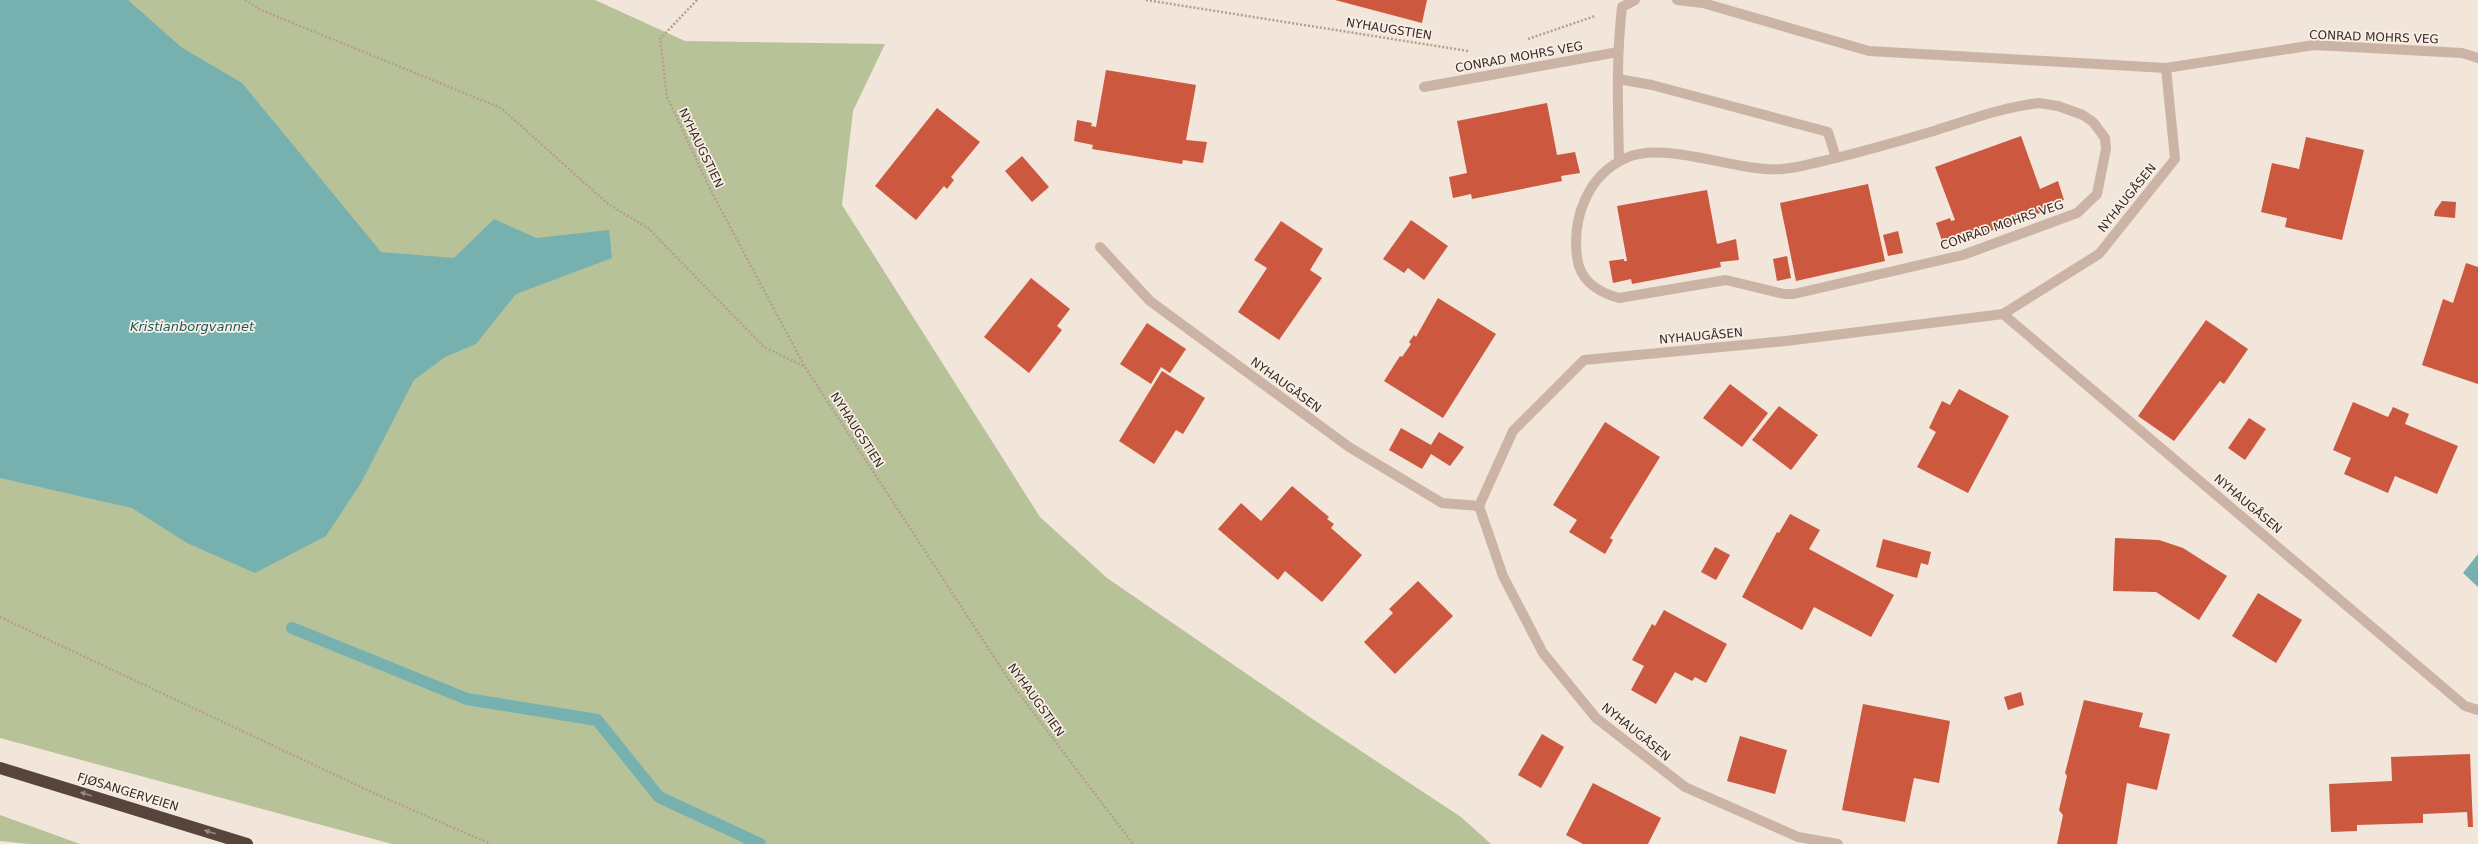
<svg xmlns="http://www.w3.org/2000/svg" width="2478" height="844" viewBox="0 0 2478 844" font-family="'DejaVu Sans',sans-serif">
<style>
.green{fill:#b7c299}
.water{fill:#77b1af}
.lines{fill:none;stroke-linecap:round;stroke-linejoin:round}
.stream{stroke:#77b1af;stroke-width:12}
.building{fill:#cb583f}
.path{stroke:#b79d8f;stroke-width:2.5;stroke-dasharray:2 2;stroke-linecap:butt}
.minor{stroke:#cbb4a5;stroke-width:10}
.highway{stroke:#57443d;stroke-width:12}
.oneway{fill:#988881}
.labels{text-anchor:middle;dominant-baseline:central;stroke-width:3.5;stroke-linejoin:round;paint-order:stroke}
.street-label{font-size:12px;fill:#362a26;stroke:#faefe6}
.water-label{font-size:13px;font-style:italic;fill:#1a5959;stroke:#faefe6}
</style>
<rect width="100%" height="100%" fill="#f2e5d9"/>
<!-- green -->
<g class="green">
<polygon points="0,0 595,0 685,41 885,44 853,111 842,205 1040,517 1107,578 1317,722 1461,817 1491,844 392,844 0,738"/>
<polygon points="0,815 80,844 29,844 0,841"/>
</g>
<!-- water -->
<g class="water">
<polygon points="0,0 128,0 181,47 242,83 381,252 454,258 494,219 536,238 609,230 612,258 516,294 476,344 445,357 414,380 361,483 326,536 255,573 187,543 132,508 0,478"/>
<polygon points="2478,554 2478,587 2463,573"/>
</g>
<g class="lines">
<!-- stream -->
<polyline class="stream" points="292,628 467,699 597,720 659,797 760,844"/>
</g>
<!-- building -->
<g class="building">
<polygon points="1335,0 1427,0 1422,23"/>
<polygon points="1106,70 1196,85 1186,140 1207,142 1203,163 1183,160 1182,164 1092,149 1093,145 1074,141 1077,120 1092,123 1091,126 1096,127"/>
<polygon points="1547,103 1557,155 1575,152 1580,173 1561,176 1562,181 1472,199 1471,194 1453,198 1449,177 1467,173 1457,121"/>
<polygon points="937,108 980,142 951,177 954,180 947,189 944,186 916,220 875,186"/>
<polygon points="2021,136 2040,189 2058,181 2064,200 2046,205 2048,210 1963,241 1961,237 1943,244 1936,223 1950,218 1951,221 1955,220 1935,167"/>
<polygon points="2306,137 2364,150 2342,240 2285,227 2287,218 2261,212 2272,163 2299,169"/>
<polygon points="1022,156 1049,187 1032,202 1005,171"/>
<polygon points="1868,184 1885,261 1796,281 1780,203"/>
<polygon points="1707,190 1717,244 1736,239 1739,260 1720,262 1721,267 1632,284 1631,279 1613,283 1609,261 1624,259 1624,261 1627,261 1617,206"/>
<polygon points="2442,201 2456,202 2455,218 2434,216 2435,211"/>
<polygon points="1411,220 1448,246 1424,280 1408,268 1404,273 1383,259"/>
<polygon points="1281,221 1323,249 1310,270 1322,278 1279,340 1238,312 1267,268 1254,260"/>
<polygon points="1898,231 1903,253 1888,256 1883,235"/>
<polygon points="1787,256 1791,278 1777,281 1773,259"/>
<polygon points="2466,263 2478,267 2478,384 2422,365 2443,299 2453,303"/>
<polygon points="1031,278 1070,309 1057,326 1062,330 1029,373 984,337"/>
<polygon points="1438,298 1496,334 1443,418 1384,381 1400,356 1402,357 1411,344 1409,342 1414,335 1416,337"/>
<polygon points="2206,320 2248,349 2224,384 2220,381 2174,441 2138,416"/>
<polygon points="1147,323 1186,349 1170,373 1161,367 1151,384 1120,364"/>
<polygon points="1162,371 1205,398 1183,434 1176,430 1154,464 1119,441"/>
<polygon points="1730,384 1768,413 1742,447 1703,418"/>
<polygon points="1959,389 2009,416 1968,493 1917,467 1936,432 1929,428 1942,401 1950,405"/>
<polygon points="2353,402 2388,417 2393,407 2409,414 2405,424 2458,446 2437,494 2395,476 2388,493 2344,474 2351,458 2333,450"/>
<polygon points="1779,406 1818,435 1791,470 1752,440"/>
<polygon points="2249,418 2266,429 2245,460 2228,448"/>
<polygon points="1605,422 1660,457 1610,538 1613,540 1605,554 1569,532 1577,520 1553,505"/>
<polygon points="1401,428 1431,445 1439,432 1464,447 1450,466 1431,454 1422,469 1389,450"/>
<polygon points="1292,486 1329,517 1327,519 1334,524 1331,528 1362,555 1322,602 1285,571 1278,580 1218,529 1241,503 1261,521"/>
<polygon points="1790,514 1820,530 1809,549 1894,595 1871,637 1814,607 1802,630 1742,597 1777,532 1779,533"/>
<polygon points="2115,538 2159,540 2183,548 2227,576 2199,620 2156,592 2113,591"/>
<polygon points="1883,539 1931,552 1928,565 1921,563 1917,578 1876,567"/>
<polygon points="1715,547 1730,555 1716,580 1701,572"/>
<polygon points="1418,581 1453,616 1395,674 1364,642 1393,613 1389,609"/>
<polygon points="2258,593 2302,620 2276,663 2232,636"/>
<polygon points="1664,610 1727,644 1706,683 1695,677 1692,681 1675,672 1656,704 1631,690 1644,666 1632,660 1652,624 1655,626"/>
<polygon points="2021,692 2024,705 2008,710 2004,697"/>
<polygon points="2084,700 2143,713 2139,727 2170,734 2157,790 2127,783 2117,844 2057,844 2063,815 2059,810 2067,776 2065,773"/>
<polygon points="1863,704 1950,721 1939,783 1914,778 1905,822 1842,810"/>
<polygon points="1542,734 1564,747 1541,788 1518,775"/>
<polygon points="1740,736 1787,750 1775,794 1727,781"/>
<polygon points="2470,754 2473,827 2468,827 2467,812 2423,814 2423,823 2357,825 2357,831 2331,832 2329,784 2392,781 2391,757"/>
<polygon points="1593,783 1661,818 1648,844 1583,844 1566,835"/>
</g>
<g class="lines">
<!-- path -->
<g class="path">
<polyline points="245,0 261,10 501,108 608,204 648,228 764,347 805,367"/>
<polyline points="697,0 660,39 667,97 712,193 805,367 1011,683 1133,844"/>
<polyline points="1146,0 1468,51"/>
<polyline points="1528,39 1595,16"/>
<polyline points="0,617 378,795 491,844"/>
</g>
<!-- minor -->
<g class="minor">
<polyline points="1677,0 1703,3 1869,51 2166,68 2314,45 2462,53 2478,58"/>
<polyline points="1618,79 1652,85 1828,132 1836,158"/>
<polyline points="1424,87 1618,52"/>
<path d="M2039,103L2058,106L2083,115L2093,122L2105,138L2106,149L2097,194L2077,213L1963,255L1794,294H1784L1726,280L1619,298C1597,292 1580,281 1577,257C1572,217 1588,175 1626,158C1666,140 1738,173 1783,169C1798,168 1813,163 1828,160C1865,151 1900,141 1937,130C1971,119 2004,107 2039,103Z"/>
<path d="M1619,161C1618,110 1616,58 1622,7L1635,0"/>
<polyline points="1100,247 1150,301 1349,447 1442,503 1479,506"/>
<polyline points="2003,314 2465,706 2478,710"/>
<polyline points="1838,844 1798,837 1685,787 1596,718 1543,653 1503,576 1479,506 1513,431 1584,360 1786,341 2003,314 2099,254 2175,159 2166,68"/>
</g>
<!-- highway -->
<polyline class="highway" points="0,768 247,844"/>
</g>
<!-- one-way arrows -->
<defs><path id="oneway-solid" d="M-6-.8H1V-3.2L6.5 0L1 3.2V.8H-6Z"/></defs>
<g class="oneway">
<use href="#oneway-solid" transform="translate(86 794) rotate(-163)"/>
<use href="#oneway-solid" transform="translate(210 832) rotate(-163)"/>
</g>
<g class="labels">
<!-- street labels -->
<g class="street-label">
<text transform="translate(1389 29) rotate(9)">NYHAUGSTIEN</text>
<text transform="translate(2374 37) rotate(2)">CONRAD MOHRS VEG</text>
<text transform="translate(1519 57) rotate(-10)">CONRAD MOHRS VEG</text>
<text transform="translate(701 148) rotate(64)">NYHAUGSTIEN</text>
<text transform="translate(2127 198) rotate(-51)">NYHAUGÅSEN</text>
<text transform="translate(2002 225) rotate(-19)">CONRAD MOHRS VEG</text>
<text transform="translate(1701 336) rotate(-5)">NYHAUGÅSEN</text>
<text transform="translate(1286 385) rotate(36)">NYHAUGÅSEN</text>
<text transform="translate(857 430) rotate(57)">NYHAUGSTIEN</text>
<text transform="translate(2248 504) rotate(40)">NYHAUGÅSEN</text>
<text transform="translate(1036 700) rotate(54)">NYHAUGSTIEN</text>
<text transform="translate(1636 732) rotate(39)">NYHAUGÅSEN</text>
<text transform="translate(128 792) rotate(17)">FJØSANGERVEIEN</text>
</g>
<!-- water labels -->
<g class="water-label">
<text x="192" y="326">Kristianborgvannet</text>
</g>
</g>
</svg>
